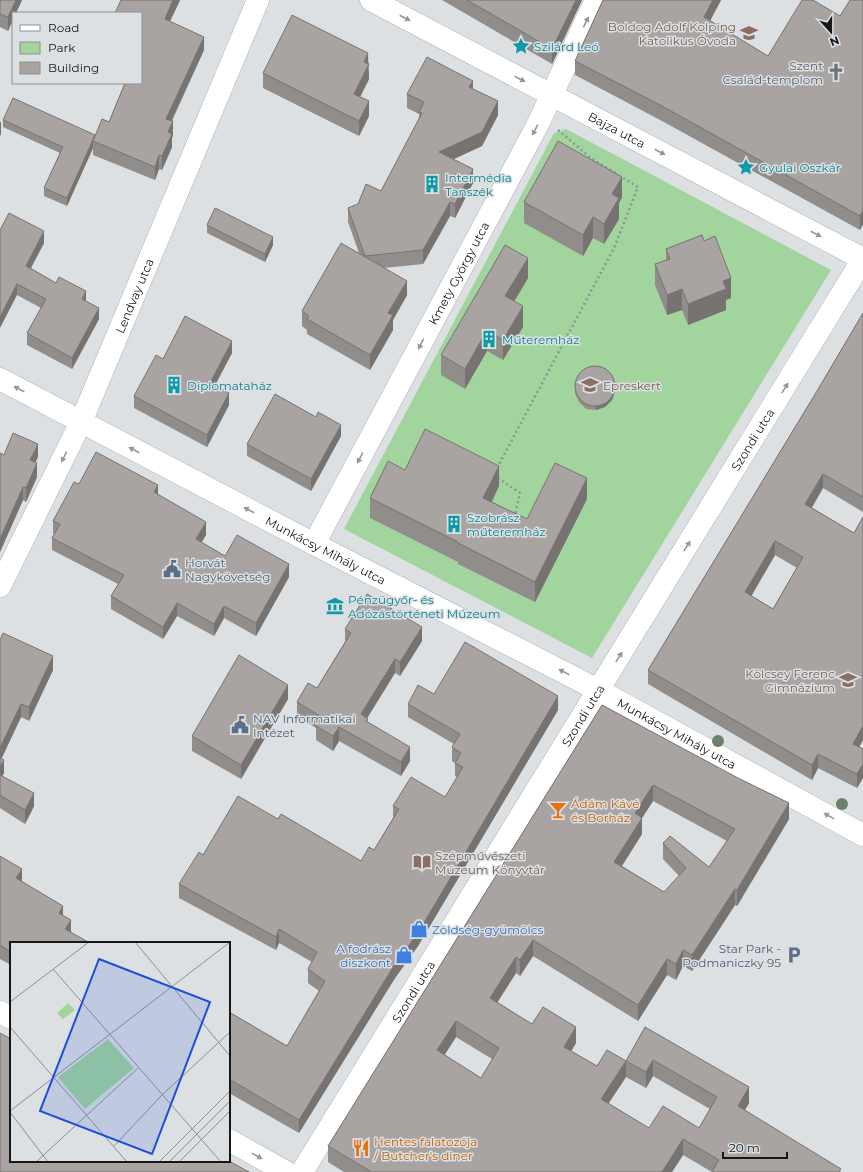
<svg xmlns="http://www.w3.org/2000/svg" width="863" height="1172" viewBox="0 0 863 1172" font-family="Montserrat,sans-serif">
<style>
.green{fill:#a1d59d}
.lines{fill:none;stroke-linecap:round;stroke-linejoin:round}
.minor-casing{stroke:#b1b4b7;stroke-width:23}
.path{stroke:#909395;stroke-width:2.5;stroke-dasharray:2 3;stroke-linecap:butt}
.minor{stroke:#fff;stroke-width:22}
.tree{fill:#6a816d}
.wall{fill:#918d8b;fill-rule:evenodd}
.shaded-wall{fill:#767371}
.building{fill:#a9a4a2;stroke:#767371;fill-rule:evenodd}
.oneway{fill:#969797}
.labels{text-anchor:middle;dominant-baseline:central;stroke-width:3;stroke-linejoin:round;paint-order:stroke}
.education-label{font-size:12px;fill:#785e54;stroke:#dce0e3;text-anchor:end}
.culture-label{font-size:12px;fill:#0d838f;stroke:#dce0e3;text-anchor:start}
.worship-label{font-size:12px;fill:#5b616d;stroke:#dce0e3;text-anchor:end}
.street-label{font-size:12px;fill:#161718;stroke:#dce0e3}
.service-label{font-size:12px;fill:#4e5e75;stroke:#dce0e3;text-anchor:start}
.food-label{font-size:12px;fill:#c56008;stroke:#dce0e3;text-anchor:start}
.shop-label{font-size:12px;fill:#366cbe;stroke:#dce0e3;text-anchor:start}
.inset-road{fill:none;stroke:#8d9092;stroke-width:1}
.view{fill:#1d4ed8;fill-opacity:0.15;stroke:#1d4ed8;stroke-width:2}
.inset-edge{fill:none;stroke:#161718;stroke-width:2}
</style>
<rect width="100%" height="100%" fill="#dce0e3"/>
<!-- green -->
<polygon class="green" points="566,129 831,270 592,658 344,529 554,133"/>
<g class="lines">
<!-- minor casing -->
<g class="minor-casing">
<g id="minor">
<path id="s1" d="M371,0L863,259"/>
<path id="s2" d="M0,379L314,544L598,690L863,835"/>
<path id="s3" d="M314,544L538,124L596,0"/>
<path id="s4" d="M0,586L81,422L258,0"/>
<polyline points="0,1012 11,1018"/>
<polyline points="229,1140 286,1172"/>
<path id="s5" d="M302,1172L863,259"/>
</g>
</g>
<!-- path -->
<g class="path">
<polyline points="558,130 592,159 616,173"/>
<polyline points="497,468 614,248 638,187 620,176"/>
<polyline points="498,478 520,493 515,515"/>
</g>
<!-- minor -->
<use href="#minor" class="minor"/>
</g>
<!-- trees -->
<g class="tree">
<circle cx="718" cy="741" r="6"/>
<circle cx="842" cy="804" r="6"/>
</g>
<!-- wall -->
<g class="wall">
<polygon points="0,0 22,0 16,13 13,13 8,31 0,27"/>
<polygon points="121,0 180,0 170,21 204,50 172,121 173,135 172,138 172,147 162,170 159,169 155,180 93,155 93,148 67,206 44,196 44,188 60,153 3,127 3,120 95,135 109,122 125,83 124,83 141,83"/>
<polygon points="442,0 582,0 552,64"/>
<polygon points="603,0 721,0 710,21 768,56 840,16 863,0 863,224 860,230 662,121 575,75 575,61"/>
<polygon points="368,64 369,79 360,97 369,116 359,136 263,88 263,73"/>
<polygon points="473,89 498,115 482,146 453,159 473,183 455,218 450,216 423,264 384,268 407,295 393,320 393,330 370,370 307,334 307,330 302,326 302,311 359,253 348,222 348,208 358,204 381,191 419,119 419,114 407,108 407,94"/>
<polygon points="622,197 619,203 619,219 604,244 593,238 583,256 524,223 524,202"/>
<polygon points="207,225 273,245 265,262 207,233"/>
<polygon points="0,230 44,243 31,268 86,301 99,319 72,369 27,345 27,333 41,308 17,295"/>
<polygon points="704,241 731,298 726,300 726,310 688,325 682,310 667,315 655,285 655,264 666,260 666,249"/>
<polygon points="528,278 514,301 523,327 503,360 487,351 465,389 441,375 441,355"/>
<path d="M863,313V512L823,488L812,508L854,533L863,517V740L859,747L863,749V778L857,788L818,768L812,780L648,684V670L817,391ZM775,555L797,568L773,609L751,596Z"/>
<polygon points="232,353 214,386 229,405 207,447 134,408 134,396 163,359"/>
<polygon points="575,390 615,391 612,400 605,407 596,410 586,409 579,402 575,393"/>
<polygon points="341,436 311,491 247,456 247,444"/>
<polygon points="0,453 4,455 38,457 35,462 37,477 26,502 23,500 0,552"/>
<polygon points="405,470 499,486 492,502 527,519 587,499 535,602 458,564 458,562 370,518 370,498"/>
<polygon points="79,484 158,494 206,535 201,542 225,556 289,577 256,636 224,618 214,636 177,616 163,639 111,609 111,596 118,584 52,550 52,538 54,534 53,533 53,521"/>
<polygon points="345,629 422,641 400,676 395,673 367,718 368,722 410,761 401,776 339,741 333,751 316,740 316,728 297,716 297,702 317,688 345,642"/>
<polygon points="0,640 53,670 29,721 21,717 1,759 4,773 2,776 34,806 25,824 0,808"/>
<polygon points="434,694 558,710 418,946 395,978 299,1133 229,1093 229,1012 287,1046 319,991 308,983 308,969 312,962 279,943 276,950 179,898 179,884 203,855 278,819 361,861 374,850 393,818 393,806 445,797 457,777 455,776 455,763 452,761 452,747 454,744 408,717 408,704"/>
<polygon points="288,699 241,779 192,751 192,736"/>
<path d="M602,705L789,819L737,906L735,905L692,971L683,966L676,980L667,975L638,1021L533,956L520,976L516,973L497,1002L532,1024L576,1043L571,1051L597,1066L626,1061L645,1027L749,1103L745,1110L841,1172H712L683,1155L672,1172H344L328,1162V1146ZM653,801L727,841L709,867L663,843V859L679,876L664,892L622,866L642,834V818ZM456,1037L492,1059L481,1078L444,1055ZM653,1076L710,1109L699,1128H649L608,1103L626,1077L646,1088Z"/>
<polygon points="0,856 11,943 11,965 0,959"/>
</g>
<!-- shaded-wall -->
<g class="shaded-wall">
<polygon points="16,0 22,0 16,13 13,13 13,20 8,31 8,17"/>
<polygon points="173,0 180,0 165,32 165,19"/>
<polygon points="576,0 582,0 552,64 552,49"/>
<polygon points="713,0 721,0 704,32 704,17"/>
<polygon points="204,37 204,50 166,132 166,119"/>
<polygon points="368,53 369,79 354,109 354,94 364,62"/>
<polygon points="473,81 473,95 469,87"/>
<polygon points="369,101 369,116 359,136 359,121"/>
<polygon points="498,101 498,115 482,146 439,166 439,152"/>
<polygon points="1,121 1,134 0,136 0,123"/>
<polygon points="173,121 173,135 172,138 172,147 162,170 162,156 168,132"/>
<polygon points="95,135 93,141 93,148 67,206 67,198"/>
<polygon points="159,155 159,169 155,180 155,167"/>
<polygon points="473,169 473,183 455,218 455,204"/>
<polygon points="622,177 622,197 619,203 619,219 604,244 604,224 612,194"/>
<polygon points="450,202 450,216 423,264 423,250"/>
<polygon points="863,210 863,224 860,230 860,216"/>
<polygon points="593,217 593,238 583,256 583,235"/>
<polygon points="44,231 44,243 26,277 26,266"/>
<polygon points="273,237 273,245 265,262 265,254"/>
<polygon points="528,258 528,278 505,317 505,296"/>
<polygon points="731,278 731,298 726,300 726,310 688,325 688,304 723,281"/>
<polygon points="407,281 407,295 393,320 393,330 370,370 370,355 388,313"/>
<polygon points="17,284 17,295 0,328 0,317"/>
<polygon points="682,289 682,310 667,315 667,295"/>
<polygon points="86,291 86,302 82,299"/>
<polygon points="523,306 523,327 503,360 503,340"/>
<polygon points="99,308 99,319 72,369 72,358"/>
<polygon points="487,330 487,351 465,389 465,369"/>
<polygon points="232,341 232,353 210,395 210,383"/>
<polygon points="615,387 615,391 612,400 605,407 596,410 596,406"/>
<polygon points="229,393 229,405 207,447 207,435"/>
<polygon points="341,425 341,436 311,491 311,479"/>
<polygon points="38,444 38,457 30,474 30,460"/>
<polygon points="37,463 37,477 26,502 26,488"/>
<polygon points="499,466 499,486 483,518 483,498"/>
<polygon points="823,474 823,488 805,518 805,504"/>
<polygon points="587,478 587,499 535,602 535,582"/>
<polygon points="158,485 158,497 154,492"/>
<polygon points="23,487 23,500 0,552 0,539"/>
<polygon points="206,522 206,535 196,552 196,539"/>
<polygon points="775,541 775,555 745,607 745,592"/>
<polygon points="289,564 289,577 256,636 256,623"/>
<polygon points="177,603 177,616 163,639 163,627"/>
<polygon points="224,606 224,618 214,636 214,624"/>
<polygon points="422,627 422,641 400,676 400,662"/>
<polygon points="53,656 53,670 29,721 29,707"/>
<polygon points="395,659 395,673 361,728 361,714"/>
<polygon points="288,685 288,699 241,779 241,765"/>
<polygon points="558,696 558,710 418,946 395,978 299,1133 299,1120"/>
<polygon points="21,704 21,717 0,762 0,748"/>
<polygon points="863,726 863,740 853,759 853,744"/>
<polygon points="339,727 339,741 333,751 333,736"/>
<polygon points="410,747 410,761 401,776 401,762"/>
<polygon points="818,754 818,768 812,780 812,765"/>
<polygon points="4,760 4,773 0,781 0,767"/>
<polygon points="863,764 863,778 857,788 857,774"/>
<polygon points="653,785 653,801 642,818 642,834 614,878 614,862 635,813"/>
<polygon points="34,793 34,806 25,824 25,810"/>
<polygon points="789,803 789,819 737,906 737,890"/>
<polygon points="22,869 22,882 16,878"/>
<polygon points="735,889 735,905 692,971 692,955"/>
<polygon points="63,906 63,919 59,913"/>
<polygon points="71,920 71,934 65,929"/>
<polygon points="279,929 279,943 276,950 276,937"/>
<polygon points="533,940 533,956 520,976 520,960"/>
<polygon points="683,950 683,966 676,980 676,964"/>
<polygon points="516,957 516,973 490,1014 490,998"/>
<polygon points="667,959 667,975 638,1021 638,1005"/>
<polygon points="456,1021 456,1037 437,1067 437,1050"/>
<polygon points="576,1027 576,1043 564,1063 564,1047"/>
<polygon points="653,1060 653,1076 646,1088 646,1072"/>
<polygon points="626,1061 626,1077 601,1115 601,1099"/>
<polygon points="749,1087 749,1103 738,1122 738,1106"/>
<polygon points="683,1139 683,1155 672,1172 662,1172"/>
</g>
<!-- building -->
<g class="building">
<polygon points="0,0 16,0 8,17 0,14"/>
<polygon points="121,0 173,0 165,19 204,37 166,119 173,121 168,132 172,134 162,156 159,155 155,167 93,141 102,119 109,122 125,83 141,83 141,13 115,13"/>
<polygon points="467,0 576,0 552,49"/>
<polygon points="603,0 713,0 704,17 768,56 802,0 813,0 840,16 850,0 863,0 863,210 860,216 662,106 575,61"/>
<polygon points="292,15 368,53 364,62 369,64 354,94 369,101 359,121 263,73"/>
<polygon points="427,57 473,81 469,87 498,101 482,132 439,152 473,169 455,204 450,202 423,250 365,256 348,208 358,204 366,184 381,191 422,113 419,112 424,102 407,94"/>
<polygon points="13,98 95,135 67,198 44,188 63,147 3,120"/>
<polygon points="558,141 622,177 612,194 619,198 604,224 593,217 583,235 524,202"/>
<polygon points="215,208 273,237 265,254 207,225"/>
<polygon points="9,213 44,231 26,266 56,283 59,277 86,291 82,299 99,308 72,358 27,333 46,299 17,284 0,317 0,230"/>
<polygon points="702,235 704,241 715,236 731,278 723,281 726,289 688,304 682,289 667,295 655,264 670,259 666,249"/>
<polygon points="341,243 407,281 388,313 393,315 370,355 307,319 309,316 302,311"/>
<polygon points="505,245 528,258 505,296 523,306 503,340 487,330 465,369 441,355"/>
<path d="M863,313V497L823,474L805,504L854,533L863,517V726L853,744L863,749V764L857,774L818,754L812,765L648,670L817,391ZM775,541L803,557L773,609L745,592Z"/>
<polygon points="185,316 232,341 210,383 229,393 207,435 134,396 156,355 163,359"/>
<circle cx="595" cy="386" r="20"/>
<polygon points="275,394 316,417 318,412 341,425 311,479 247,444"/>
<polygon points="425,429 499,466 483,498 527,519 555,463 587,478 535,582 458,543 458,542 370,498 388,461 405,470"/>
<polygon points="13,433 38,444 30,460 37,463 26,488 23,487 0,539 0,453 4,455"/>
<polygon points="96,452 158,485 154,492 206,522 196,539 225,556 237,535 289,564 256,623 224,606 214,624 177,603 163,627 111,596 124,575 52,538 60,524 53,521 74,482 79,484"/>
<polygon points="367,594 422,627 400,662 395,659 361,714 368,719 366,721 410,747 401,762 339,727 333,736 316,726 322,717 297,702 308,683 317,688 351,633 345,629"/>
<polygon points="3,633 53,656 29,707 21,704 0,748 0,640"/>
<polygon points="465,642 558,696 418,933 395,964 299,1120 229,1079 229,1012 287,1046 325,981 308,969 317,952 279,929 276,937 179,884 199,852 203,855 238,796 278,819 281,814 361,861 369,847 374,850 399,809 393,806 411,777 445,797 463,767 455,763 461,753 452,747 460,734 408,704 418,685 434,694"/>
<polygon points="239,655 288,685 241,765 192,736"/>
<path d="M602,705L738,778L789,803L737,890L735,889L692,955L683,950L676,964L667,959L638,1005L533,940L520,960L516,957L490,998L532,1024L543,1007L576,1027L564,1047L597,1066L607,1050L626,1061L645,1027L749,1087L738,1106L841,1169L839,1172H712L719,1160L683,1139L662,1172H372L328,1146ZM653,785L735,829L709,867L670,836L663,843L686,868L664,892L614,862L642,818L635,813ZM456,1021L499,1048L481,1078L437,1050ZM653,1060L717,1097L699,1128L663,1106L649,1128L601,1099L626,1061L646,1072Z"/>
<polygon points="0,758 4,760 0,767"/>
<polygon points="0,775 34,793 25,810 0,795"/>
<polygon points="0,856 22,869 16,878 63,906 59,913 71,920 65,929 90,943 11,943 11,952 0,945"/>
<polygon points="0,1033 11,1039 11,1161 229,1161 249,1172 0,1172"/>
</g>
<!-- one-way arrows -->
<defs><path id="oneway-solid" d="M-6-.8H1V-3.2L6.5 0L1 3.2V.8H-6Z"/></defs>
<g class="oneway">
<use href="#oneway-solid" transform="translate(405 18) rotate(28)"/>
<use href="#oneway-solid" transform="translate(586 22) rotate(-64)"/>
<use href="#oneway-solid" transform="translate(520 79) rotate(28)"/>
<use href="#oneway-solid" transform="translate(535 130) rotate(118)"/>
<use href="#oneway-solid" transform="translate(660 152) rotate(28)"/>
<use href="#oneway-solid" transform="translate(816 234) rotate(28)"/>
<use href="#oneway-solid" transform="translate(421 344) rotate(118)"/>
<use href="#oneway-solid" transform="translate(785 388) rotate(-58)"/>
<use href="#oneway-solid" transform="translate(19 389) rotate(-152)"/>
<use href="#oneway-solid" transform="translate(134 450) rotate(-152)"/>
<use href="#oneway-solid" transform="translate(64 457) rotate(116)"/>
<use href="#oneway-solid" transform="translate(360 458) rotate(118)"/>
<use href="#oneway-solid" transform="translate(249 510) rotate(-152)"/>
<use href="#oneway-solid" transform="translate(687 546) rotate(-58)"/>
<use href="#oneway-solid" transform="translate(619 657) rotate(-58)"/>
<use href="#oneway-solid" transform="translate(564 672) rotate(-153)"/>
<use href="#oneway-solid" transform="translate(829 816) rotate(-151)"/>
<use href="#oneway-solid" transform="translate(257 1156) rotate(29)"/>
</g>
<!-- icons -->
<defs>
<g id="school-bare" transform="scale(1.38)"><path d="M0-5L7-2L0 1L-7-2ZM-4 1L0 2.5L4 1V4Q0 6-4 4Z" fill="#8d6e63" stroke="#dce0e3" stroke-width="2.5" paint-order="stroke"/></g>
<g id="sight-bare" transform="scale(1.38)"><path d="M0-6L1.8-2.2L6-1.7L2.9 1.2L3.7 5.4L0 3.3L-3.7 5.4L-2.9 1.2L-6-1.7L-1.8-2.2Z" fill="#0f9aa8" stroke="#dce0e3" stroke-width="2.5" paint-order="stroke"/></g>
<g id="church-bare" transform="scale(1.38)"><path d="M-1.2-6h2.4v3.5h3.3v2.4h-3.3V6h-2.4V-.1h-3.3v-2.4h3.3Z" fill="#6b7280" stroke="#dce0e3" stroke-width="2.5" paint-order="stroke"/></g>
<g id="building-bare" transform="scale(1.38)"><path d="M-4-6H4V6H1V3H-1V6H-4ZM-2.5-4.3h1.7v1.8h-1.7ZM.8-4.3h1.7v1.8H.8ZM-2.5-1h1.7V.8h-1.7ZM.8-1h1.7V.8H.8Z" fill="#0f9aa8" stroke="#dce0e3" stroke-width="2.5" paint-order="stroke"/></g>
<g id="university-bare" transform="scale(1.38)"><path d="M0-5L7-2L0 1L-7-2ZM-4 1L0 2.5L4 1V4Q0 6-4 4Z" fill="#8d6e63" stroke="#dce0e3" stroke-width="2.5" paint-order="stroke"/></g>
<g id="civic-bare" transform="scale(1.38)"><path d="M-.6-6.5H3V-4.5H.6V-3L4-1V1h2V6H-6V1h2V-1L-.6-3ZM-1.2 2.5V6h2.4V2.5Z" fill="#5c6f8a" stroke="#dce0e3" stroke-width="2.5" paint-order="stroke"/></g>
<g id="museum-bare" transform="scale(1.38)"><path d="M0-6L6-3V-2H-6V-3ZM-5-1h2V3h-2ZM-1-1h2V3h-2ZM3-1h2V3H3ZM-6 4H6V6H-6Z" fill="#0f9aa8" stroke="#dce0e3" stroke-width="2.5" paint-order="stroke"/></g>
<g id="bar-bare" transform="scale(1.38)"><path d="M-6-5H6L.8 .8V4.5H3.5V6h-7V4.5H-.8V.8Z" fill="#e8710a" stroke="#dce0e3" stroke-width="2.5" paint-order="stroke"/></g>
<g id="library-bare" transform="scale(1.38)"><path d="M-6-4Q-3-5.5-.7-3.5V5Q-3 3-6 4ZM6-4Q3-5.5 .7-3.5V5Q3 3 6 4Z" fill="#8d6e63" stroke="#dce0e3" stroke-width="2.5" paint-order="stroke"/></g>
<g id="shop-bare" transform="scale(1.38)"><path d="M-5-2.5h2.3a2.7 3.5 0 0 1 5.4 0H5L5.5 6h-11ZM-1.5-2.5h3a1.5 2.3 0 0 0-3 0Z" fill="#3f7fe0" stroke="#dce0e3" stroke-width="2.5" paint-order="stroke"/></g>
<g id="parking-bare" transform="scale(1.38)"><path d="M-3.5-5.5H1a3.5 3.5 0 0 1 0 7H-1V5.5H-3.5ZM-1-3.4V-.6H.8a1.4 1.4 0 0 0 0-2.8Z" fill="#5c6f8a" stroke="#dce0e3" stroke-width="2.5" paint-order="stroke"/></g>
<g id="restaurant-bare" transform="scale(1.38)"><path d="M-5-6h1v4h1v-4h1v4h1v-4h1v5L-1.5 .5V6h-2V.5L-5-1ZM5-6V6H3V1.5H1.5Q1.5-4 5-6Z" fill="#e8710a" stroke="#dce0e3" stroke-width="2.5" paint-order="stroke"/></g>
</defs>
<g fill-rule="evenodd">
<use href="#school-bare" x="749" y="33"/>
<use href="#sight-bare" x="521" y="46"/>
<use href="#church-bare" x="836" y="72"/>
<use href="#sight-bare" x="746" y="167"/>
<use href="#building-bare" x="432" y="184"/>
<use href="#building-bare" x="489" y="339"/>
<use href="#building-bare" x="174" y="385"/>
<use href="#university-bare" x="590" y="385"/>
<use href="#building-bare" x="454" y="524"/>
<use href="#civic-bare" x="172" y="569"/>
<use href="#museum-bare" x="335" y="606"/>
<use href="#school-bare" x="848" y="680"/>
<use href="#civic-bare" x="240" y="725"/>
<use href="#bar-bare" x="558" y="810"/>
<use href="#library-bare" x="422" y="862"/>
<use href="#shop-bare" x="419" y="929"/>
<use href="#shop-bare" x="404" y="955"/>
<use href="#parking-bare" x="794" y="955"/>
<use href="#restaurant-bare" x="361" y="1148"/>
</g>
<g class="labels">
<!-- education labels -->
<g class="education-label">
<text x="736" y="26">Boldog Adolf Kolping<tspan x="736" dy="14">Katolikus Óvoda</tspan></text>
<text x="603" y="385" text-anchor="start">Epreskert</text>
<text x="835" y="673">Kölcsey Ferenc<tspan x="835" dy="14">Gimnázium</tspan></text>
<text x="435" y="855" text-anchor="start">Szépművészeti<tspan x="435" dy="14">Múzeum Könyvtár</tspan></text>
</g>
<!-- culture labels -->
<g class="culture-label">
<text x="534" y="46">Szilárd Leó</text>
<text x="759" y="167">Gyulai Oszkár</text>
<text x="445" y="177">Intermédia<tspan x="445" dy="14">Tanszék</tspan></text>
<text x="502" y="339">Műteremház</text>
<text x="187" y="385">Diplomataház</text>
<text x="467" y="517">Szobrász<tspan x="467" dy="14">műteremház</tspan></text>
<text x="348" y="599">Pénzügyőr- és<tspan x="348" dy="14">Adózástörténeti Múzeum</tspan></text>
</g>
<!-- worship labels -->
<g class="worship-label">
<text x="823" y="65">Szent<tspan x="823" dy="14">Család-templom</tspan></text>
</g>
<!-- street labels -->
<g class="street-label">
<text stroke="none"><textPath href="#s1" startOffset="278">Bajza utca</textPath></text>
<text stroke="none"><textPath href="#s3" startOffset="307">Kmety György utca</textPath></text>
<text stroke="none"><textPath href="#s4" startOffset="320">Lendvay utca</textPath></text>
<text stroke="none"><textPath href="#s5" startOffset="860">Szondi utca</textPath></text>
<text stroke="none"><textPath href="#s2" startOffset="368">Munkácsy Mihály utca</textPath></text>
<text stroke="none"><textPath href="#s5" startOffset="536">Szondi utca</textPath></text>
<text stroke="none"><textPath href="#s2" startOffset="764">Munkácsy Mihály utca</textPath></text>
<text stroke="none"><textPath href="#s5" startOffset="212">Szondi utca</textPath></text>
</g>
<!-- service labels -->
<g class="service-label">
<text x="185" y="562">Horvát<tspan x="185" dy="14">Nagykövetség</tspan></text>
<text x="253" y="718">NAV Informatikai<tspan x="253" dy="14">Intézet</tspan></text>
<text x="781" y="948" text-anchor="end">Star Park -<tspan x="781" dy="14">Podmaniczky 95</tspan></text>
</g>
<!-- food labels -->
<g class="food-label">
<text x="571" y="803">Ádám Kávé<tspan x="571" dy="14">és Borház</tspan></text>
<text x="374" y="1141">Hentes falatozója<tspan x="374" dy="14">/ Butcher's diner</tspan></text>
</g>
<!-- shop labels -->
<g class="shop-label">
<text x="432" y="929">Zöldség-gyümölcs</text>
<text x="391" y="948" text-anchor="end">A fodrász<tspan x="391" dy="14">diszkont</tspan></text>
</g>
</g>
<!-- overview -->
<g transform="translate(10 942)">
<rect width="220" height="220" fill="#dce0e3"/>
<path d="M58,61L65,68L53,77L47,71ZM98,97L124,126L75,167L48,135Z" fill="#a1d59d"/>
<path class="inset-road" d="M125,0L220,114M43,27L211,220M0,60L79,0M0,85L117,220M0,169L220,0M0,170L38,220M104,204L152,153L220,90M26,220L128,126M149,220L220,149M159,220L220,159M169,220L220,169"/>
<path class="view" d="M89,17L200,60L142,212L30,169Z"/>
<rect width="220" height="220" class="inset-edge"/>
</g>
<!-- legend -->
<rect x="12" y="12" width="130" height="72" fill="#dce0e3" stroke="#8d9092"/>
<rect x="20" y="25" width="20" height="6" fill="#ffffff" stroke="#8d9092"/>
<text x="48" y="32" font-size="12" fill="#161718">Road</text>
<rect x="20" y="42" width="20" height="12" fill="#a1d59d" stroke="#8d9092"/>
<text x="48" y="52" font-size="12" fill="#161718">Park</text>
<rect x="20" y="62" width="20" height="12" fill="#a9a4a2" stroke="#8d9092"/>
<text x="48" y="72" font-size="12" fill="#161718">Building</text>
<!-- north arrow -->
<g transform="translate(831 32) rotate(159)" stroke="#dce0e3" stroke-width="3" paint-order="stroke">
<path d="M0-3L7 15L0 10L-7 15Z" fill="#161718"/>
<text y="-6" font-size="11" font-weight="bold" text-anchor="middle" fill="#161718">N</text>
</g>
<!-- scale -->
<path d="M723 1152v6h64v-6" fill="none" stroke="#161718" stroke-width="2"/>
<text x="729" y="1152" font-size="12" fill="#161718" stroke="#dce0e3" stroke-width="3" paint-order="stroke">20 m</text>
</svg>
